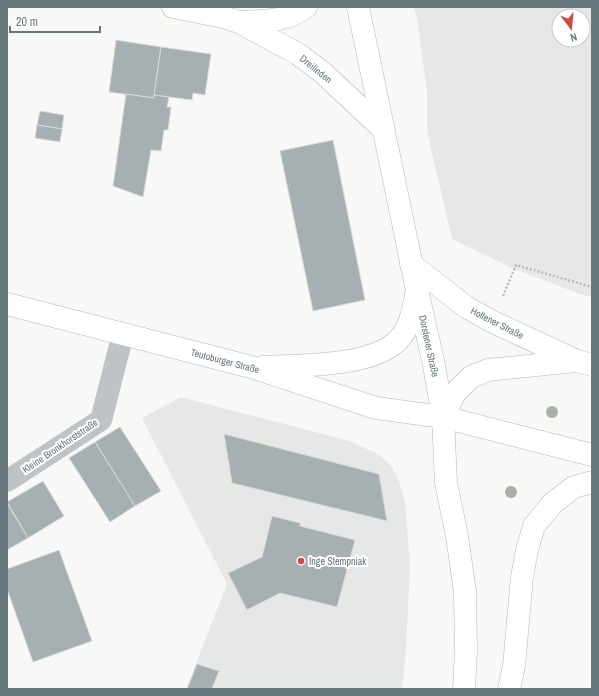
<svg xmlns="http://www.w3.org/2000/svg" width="599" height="696" viewBox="0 0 599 696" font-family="'Archivo Narrow',sans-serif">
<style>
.built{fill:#e6e8e6;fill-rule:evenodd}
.building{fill:#a6afb2;stroke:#dadad8}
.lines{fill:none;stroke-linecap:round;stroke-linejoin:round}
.major-casing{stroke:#b2b7ba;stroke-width:23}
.path{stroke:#b8bcbe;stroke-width:2.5;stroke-dasharray:2 2;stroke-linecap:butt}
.minor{stroke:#bec3c5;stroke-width:22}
.major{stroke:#fff;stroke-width:22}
.tree{fill:#aab0a6}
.poi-dot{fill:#cf4c40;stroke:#fff;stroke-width:1.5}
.labels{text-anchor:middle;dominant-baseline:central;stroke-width:4;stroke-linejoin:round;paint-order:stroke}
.street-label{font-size:10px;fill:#66777e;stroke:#fff}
.poi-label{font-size:10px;fill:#66777e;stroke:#fff;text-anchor:start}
</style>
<rect width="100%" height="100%" fill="#f8f8f6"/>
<!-- built -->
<g class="built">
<path d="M414,7H592V297L580,294L510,267L452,239L427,131V92L417,19ZM559,16H583V40H559Z"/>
<polygon points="181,397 349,441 378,454 392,467 399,481 405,502 410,565 406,650 402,689 186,689 227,584 142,418"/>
</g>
<!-- building -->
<g class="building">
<polygon points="116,40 161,47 154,98 109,92"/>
<polygon points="161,47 211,54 205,95 193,93 192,100 154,95"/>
<polygon points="126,94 154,98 154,95 169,97 167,107 171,107 168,130 164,130 161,151 151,150 143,197 113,186"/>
<polygon points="40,111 64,115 62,129 37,125"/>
<polygon points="37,125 62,129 60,142 35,138"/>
<polygon points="333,140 365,300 313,311 280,151"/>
<polygon points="120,427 161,491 135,506 95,442"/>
<polygon points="224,434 379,474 387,521 232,483"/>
<polygon points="95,442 135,506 110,522 69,458"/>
<polygon points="43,481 64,516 28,538 7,502"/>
<polygon points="7,503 28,538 7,550"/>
<polygon points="272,516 300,523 300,526 355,540 337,607 280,593 247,610 228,573 262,557"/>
<polygon points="59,550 92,641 33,662 7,589 7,569"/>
<polygon points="197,664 219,671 212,689 187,689"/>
</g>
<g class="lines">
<!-- major casing -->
<g class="major-casing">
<g id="major">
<polyline points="173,7 223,17 239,22 298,54 322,72 384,130"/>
<polyline points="358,7 417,290 434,365 443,417 446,483 457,536 465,592 466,651 464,689"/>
<path d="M239,22C262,21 287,22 306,7"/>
<polyline points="411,264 466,307 493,322 577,361 592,365"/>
<polyline points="7,304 251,367 376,408 443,417 592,455"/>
<path d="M263,367C299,365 369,367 396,342C409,331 413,312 416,295"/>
<polyline points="443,417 455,393 471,377 488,370 576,361"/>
<polyline points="509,689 514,666 522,577 527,550 534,526 553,503 574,487 592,482"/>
</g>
</g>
<!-- path -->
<polyline class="path" points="503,296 516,265 592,287"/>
<!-- minor -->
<polyline class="minor" points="7,481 101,420 123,334"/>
<!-- major -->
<use href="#major" class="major"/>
</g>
<!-- trees -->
<g class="tree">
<circle cx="552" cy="412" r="6"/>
<circle cx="511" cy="492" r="6"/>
</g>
<!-- markers -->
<circle class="poi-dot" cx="301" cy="561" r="4"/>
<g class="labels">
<!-- street labels -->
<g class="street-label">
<text transform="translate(316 69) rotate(39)">Dreilinden</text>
<text transform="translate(497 323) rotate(27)">Holtener Straße</text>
<text transform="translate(429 346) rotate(78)">Dorstener Straße</text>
<text transform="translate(225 361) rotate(15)">Teutoburger Straße</text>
<text transform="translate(60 446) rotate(-34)">Kleine Bronkhorststraße</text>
</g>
<!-- poi labels -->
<g class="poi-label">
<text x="309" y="561">Inge Stempniak</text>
</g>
</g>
<!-- border -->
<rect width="599" height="696" fill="none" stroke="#66777e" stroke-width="16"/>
<!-- north arrow -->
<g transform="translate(571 28) rotate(164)"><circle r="19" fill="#ffffff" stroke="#c2c9cb"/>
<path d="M0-3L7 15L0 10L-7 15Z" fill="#cf4c40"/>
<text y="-6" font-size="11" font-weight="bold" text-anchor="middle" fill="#66777e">N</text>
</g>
<!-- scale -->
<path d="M10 26v6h90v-6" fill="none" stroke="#66777e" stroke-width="2"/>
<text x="16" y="26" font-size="12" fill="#66777e" stroke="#ffffff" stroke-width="3" paint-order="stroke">20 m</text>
</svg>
